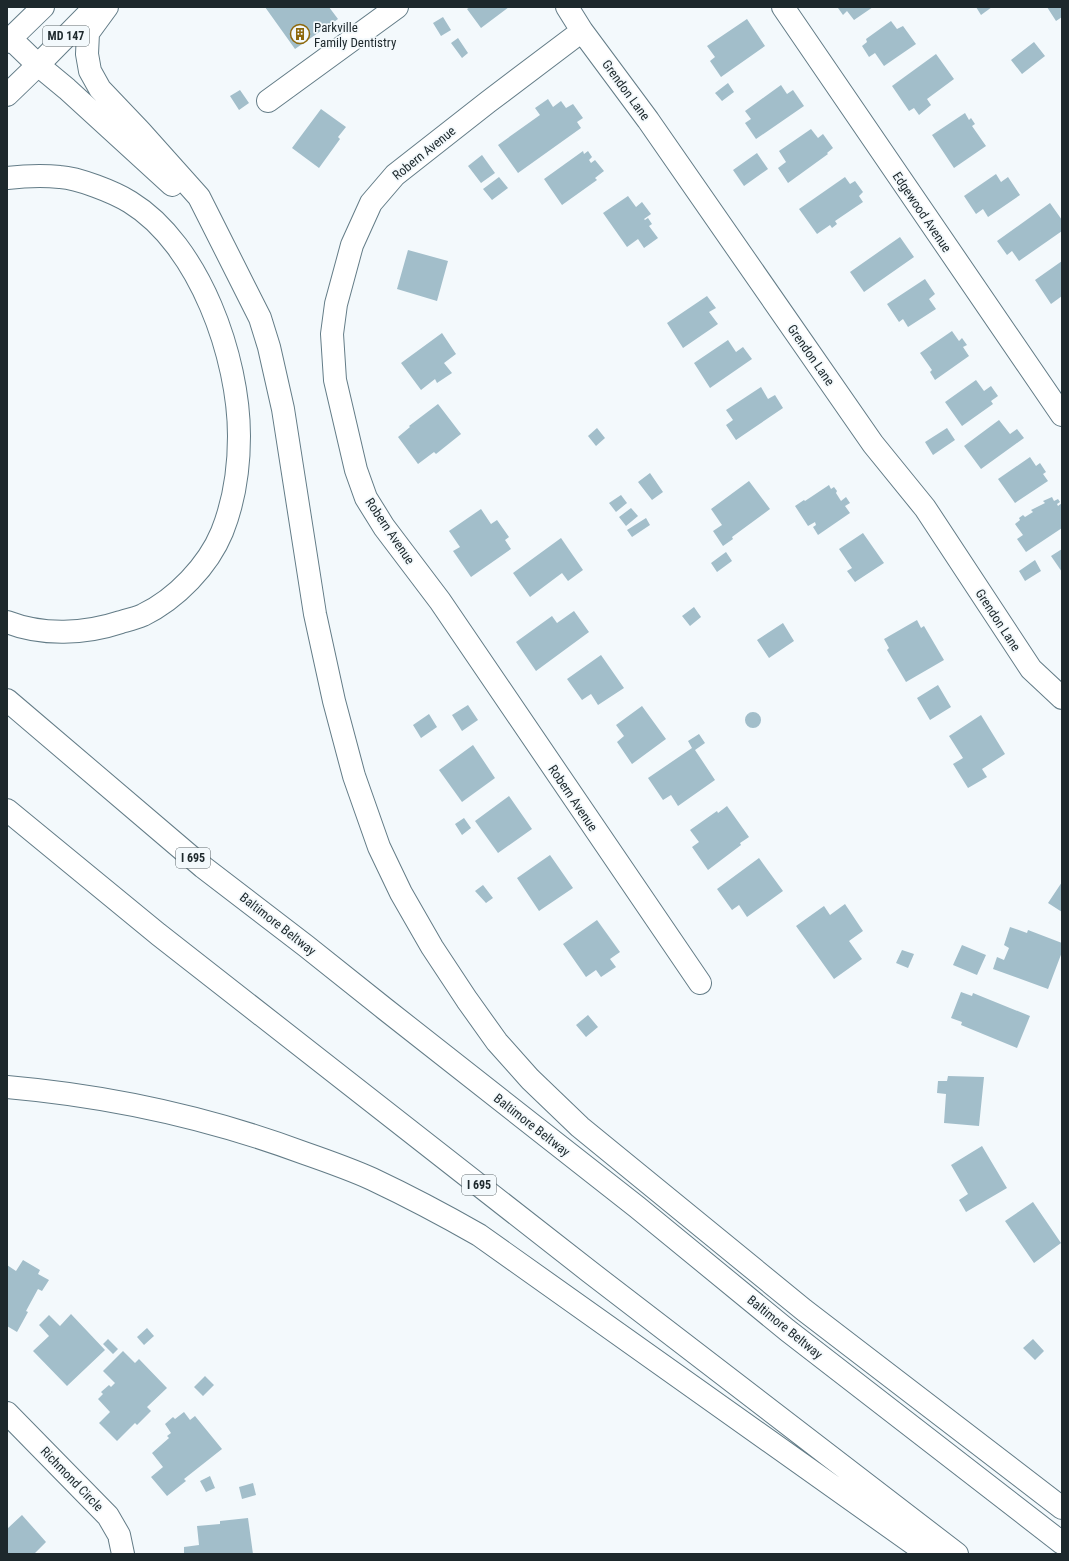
<svg xmlns="http://www.w3.org/2000/svg" width="1069" height="1561" viewBox="0 0 1069 1561" font-family="'Roboto Condensed',sans-serif">
  <rect width="100%" height="100%" fill="#f3f9fc"/>
  <path fill="#a2beca" d="M265 7H329L338 19 295 49Z
    M470 7H509L481 28 467 9Z
    M840 7H873L854 20 847 11 843 15 838 8Z
    M976 7H992L981 15Z
    M1047 7H1062V17L1056 21Z
    M443 17 451 30 441 36 433 23Z
    M747 19 765 46 721 77 710 61 715 57 707 46Z
    M891 21 897 29 903 26 916 44 884 66 875 53 869 57 862 46 867 42 866 39Z
    M458 38 468 53 462 58 451 43Z
    M1034 42 1045 56 1022 74 1011 60Z
    M936 54 954 79 927 99 931 105 919 115 914 108 909 111 892 86Z
    M728 83 734 92 722 101 715 93Z
    M781 85 787 94 793 90 804 106 756 139 745 123 751 119 745 111Z
    M240 90 249 103 239 110 230 96Z
    M548 99 553 107 561 101 566 108 573 104 583 118 577 122 581 128 518 173 498 145 540 115 535 108Z
    M321 109 346 127 338 137 340 139 319 168 292 148Z
    M965 113 969 120 971 118 975 124 972 126 986 146 954 168 932 135Z
    M811 129 818 138 823 134 833 148 827 153 828 154 788 183 778 168 786 162 779 151Z
    M583 151 584 154 588 151 592 157 589 160 591 163 595 160 604 171 595 178 597 180 562 205 544 179Z
    M757 153 768 169 744 186 733 170Z
    M482 155 495 173 481 183 468 166Z
    M996 174 1001 182 1008 177 1020 195 988 217 983 209 976 214 964 196Z
    M499 177 508 188 492 200 483 189Z
    M845 177 850 184 855 181 863 192 859 196 863 202 835 221 837 224 832 228 830 225 817 234 799 209Z
    M628 196 636 207 642 202 651 214 644 219 645 220 648 218 652 224 649 226 658 238 644 248 638 239 627 247 603 213Z
    M1050 203 1062 220V231L1019 261 1012 251 1007 255 997 241Z
    M900 237 914 257 864 292 850 272Z
    M408 250 448 261 437 301 397 289Z
    M1062 261V296L1051 304 1035 280Z
    M925 279 935 294 929 299 936 309 908 327 903 319 899 322 887 304Z
    M707 296 716 308 709 312 718 324 683 348 667 323Z
    M952 331 959 341 962 338 967 345 963 347 969 356 935 380 930 372 932 370 920 353Z
    M442 333 456 354 444 363 452 373 437 383 435 379 421 390 401 363Z
    M728 340 736 352 743 347 752 359 710 388 694 363Z
    M976 380 984 391 991 386 998 396 991 401 993 404 962 426 945 402Z
    M761 387 768 399 775 395 783 408 736 440 726 425 733 420 726 410Z
    M438 404 461 434 436 454 434 452 418 464 398 437 410 427 409 426Z
    M999 420 1010 434 1017 429 1024 438 981 469 964 446Z
    M597 428 605 438 596 446 588 436Z
    M947 428 955 440 933 455 925 442Z
    M1030 457 1036 466 1040 463 1046 472 1043 474 1048 481 1015 503 998 479Z
    M650 473 663 492 652 500 638 482Z
    M749 481 770 509 732 537 733 539 723 546 713 531 722 525 711 509Z
    M829 485 831 489 834 487 837 491 836 493 841 501 846 497 850 503 845 506 850 513 818 535 813 527 816 525 815 522 808 526 795 506 804 500 805 501Z
    M621 495 627 503 616 512 609 503Z
    M1052 497 1054 501 1058 499 1060 502 1057 504 1058 506 1062 503V528L1026 552 1017 539 1023 535 1015 524 1020 520 1019 518 1023 515 1025 517 1033 512 1031 510 1045 503 1043 501Z
    M631 508 638 516 626 526 619 517Z
    M481 509 491 524 497 520 509 537 505 540 511 549 471 577 453 551 460 547 449 531Z
    M646 518 650 525 632 537 627 530Z
    M863 533 884 563 855 582 847 571 852 568 839 549Z
    M561 538 583 570 568 581 562 573 530 597 513 573Z
    M1062 549V572L1051 556Z
    M726 552 732 561 717 572 711 563Z
    M1035 560 1041 571 1025 581 1019 571Z
    M694 607 701 617 690 626 682 616Z
    M574 611 589 632 536 671 516 642 552 616 557 623Z
    M917 620 921 628 924 626 944 660 906 682 887 650 889 648 884 639Z
    M783 623 794 641 769 658 757 640Z
    M601 655 624 688 598 705 591 694 582 700 567 679Z
    M938 685 951 707 930 720 917 698Z
    M468 705 478 720 462 731 452 715Z
    M642 706 666 739 632 764 617 742 624 736 616 725Z
    M745 720a8 8 0 1 1 16 0a8 8 0 1 1-16 0Z
    M429 714 437 727 421 738 413 725Z
    M981 715 1005 754 982 769 987 777 968 788 953 764 963 758 949 736Z
    M699 734 705 743 695 750 715 780 678 806 671 795 663 800 648 778 692 748 688 741Z
    M473 745 495 778 462 802 439 770Z
    M509 796 532 829 498 853 475 821Z
    M727 806 749 837 740 843 741 845 708 870 692 847 699 842 690 830 717 811 718 813Z
    M464 818 471 828 462 835 455 824Z
    M550 855 573 888 539 911 517 878Z
    M759 858 783 891 747 917 739 905 732 910 717 889Z
    M1062 882V912L1048 903Z
    M483 885 493 898 486 903 475 891Z
    M845 904 863 931 849 941 862 959 834 979 796 926 824 906 830 915Z
    M597 920 620 952 610 959 616 967 601 977 596 970 586 977 563 944Z
    M1010 927 1027 933 1028 930 1062 943V952L1048 989 993 969 997 957 1004 960 1009 948 1004 945Z
    M962 945 986 955 977 975 953 965Z
    M902 950 914 954 908 968 896 963Z
    M961 992 972 996 973 993 1030 1016 1017 1048 961 1025 962 1022 951 1018Z
    M588 1015 598 1027 586 1037 576 1025Z
    M948 1076 984 1077 979 1126 944 1123 946 1094 937 1093 938 1081H947Z
    M982 1146 1007 1188 966 1212 959 1200 968 1194 951 1165Z
    M1033 1202 1061 1243 1034 1263 1005 1221Z
    M23 1260 40 1270 38 1274 49 1280 42 1291 38 1289 26 1311 28 1312 17 1332 7 1326V1265L16 1271Z
    M71 1314 105 1350 67 1386 33 1351 49 1336 39 1325 49 1315 60 1326Z
    M147 1328 154 1336 144 1345 137 1337Z
    M108 1339 118 1349 113 1354 103 1344Z
    M1033 1339 1044 1351 1035 1360 1023 1348Z
    M123 1351 135 1363 139 1359 167 1388 147 1407 151 1411 137 1425 135 1423 117 1441 99 1423 110 1412 98 1399 103 1394 101 1392 109 1385 111 1387 115 1383 103 1371Z
    M205 1376 214 1385 203 1396 194 1387Z
    M184 1412 190 1420 195 1416 222 1449 184 1479 186 1481 167 1496 151 1477 163 1467 152 1453 169 1438 167 1436 171 1433 165 1424 173 1417 175 1419Z
    M210 1476 215 1488 206 1492 200 1481Z
    M253 1483 256 1495 242 1499 239 1487Z
    M22 1515 46 1542 34 1554H7V1529Z
    M248 1518 253 1554H184V1547L199 1545 197 1526 220 1524V1521Z"/>
  <g fill="none" stroke-linecap="round" stroke-linejoin="round">
    <defs>
      <path id="minor" d="M567 7 582 31 648 120 873 444 925 508 1031 669 1062 698
        M783 7 1062 415
        M582 31 488 102 395 175 371 203 352 245 336 304 332 334 335 380 356 470 366 498 384 527 440 601 700 983
        M268 101 397 7
        M7 1413 108 1516 119 1535 123 1554"/>
      <path id="major" d="M7 42 43 7
        M7 95 38 65 95 7"/>
      <path id="highway" d="M107 7 88 33 87 54 90 71 100 89 140 131 199 197 260 318 269 347 283 409 315 614 334 701 354 776 379 847 401 893 432 947 467 1000 497 1042 530 1079 580 1127 804 1310 1062 1508
        M11 39 38 65 67 89 172 185
        M7 178C24 176 42 175 60 177 78 178 114 192 130 202 200 245 239 358 239 436 239 468 234 502 222 532 208 566 176 599 143 615 136 618 128 620 121 622 85 634 43 636 7 622
        M7 700 203 867 306 946 385 1009 637 1207 787 1330 1062 1543
        M7 810 158 934 590 1272 957 1554
        M7 1087C110 1096 207 1117 304 1153 327 1161 350 1169 372 1179 408 1196 444 1215 479 1235L928 1554"/>
    </defs>
    <use href="#minor" stroke="#637c87" stroke-width="24"/>
    <use href="#major" stroke="#637c87" stroke-width="24"/>
    <use href="#highway" stroke="#637c87" stroke-width="24"/>
    <use href="#minor" stroke="#fff" stroke-width="22"/>
    <use href="#major" stroke="#fff" stroke-width="22"/>
    <use href="#highway" stroke="#fff" stroke-width="22"/>
  </g>
  <defs>
    <symbol id="building-ring" viewBox="-11 -11 22 22"><circle r="9.5" fill="#f3f9fc" stroke="#8e690c" stroke-width="1.5"/><path d="M-4-6H4V6H1V3H-1V6H-4ZM-2.5-4.3h1.7v1.8h-1.7ZM.8-4.3h1.7v1.8H.8ZM-2.5-1h1.7V.8h-1.7ZM.8-1h1.7V.8H.8Z" fill="#8e690c"/></symbol>
  </defs>
  <g fill-rule="evenodd">
    <use href="#building-ring" x="289" y="23" width="22" height="22"/>
  </g>
  <g text-anchor="middle" dominant-baseline="central" stroke-width="3.5" stroke-linejoin="round" paint-order="stroke">
    <g fill="#f3f9fc" stroke="#5d676a" stroke-width="1">
      <rect x="43" y="26" width="46" height="20" rx="3"/>
      <rect x="176" y="848" width="34" height="20" rx="3"/>
      <rect x="462" y="1175" width="34" height="20" rx="3"/>
    </g>
    <g font-size="12" font-weight="bold" fill="#1d282c">
      <text x="66" y="36">MD 147</text>
      <text x="193" y="858">I 695</text>
      <text x="479" y="1185">I 695</text>
    </g>
    <g font-size="13" fill="#1d282c" stroke="#f3f9fc" text-anchor="start">
      <text x="314" y="27">Parkville<tspan x="314" dy="15">Family Dentistry</tspan></text>
    </g>
    <g font-size="13" fill="#1d282c" stroke="#f3f9fc">
      <text transform="translate(626 90) rotate(54)">Grendon Lane</text>
      <text transform="translate(424 153) rotate(-39)">Robern Avenue</text>
      <text transform="translate(922 212) rotate(56)">Edgewood Avenue</text>
      <text transform="translate(811 355) rotate(55)">Grendon Lane</text>
      <text transform="translate(390 531) rotate(56)">Robern Avenue</text>
      <text transform="translate(998 620) rotate(57)">Grendon Lane</text>
      <text transform="translate(573 798) rotate(56)">Robern Avenue</text>
      <text transform="translate(278 924) rotate(38)">Baltimore Beltway</text>
      <text transform="translate(532 1125) rotate(38)">Baltimore Beltway</text>
      <text transform="translate(785 1327) rotate(39)">Baltimore Beltway</text>
      <text transform="translate(72 1479) rotate(46)">Richmond Circle</text>
    </g>
  </g>
  <rect width="1069" height="1561" fill="none" stroke="#1d282c" stroke-width="16"/>
</svg>
